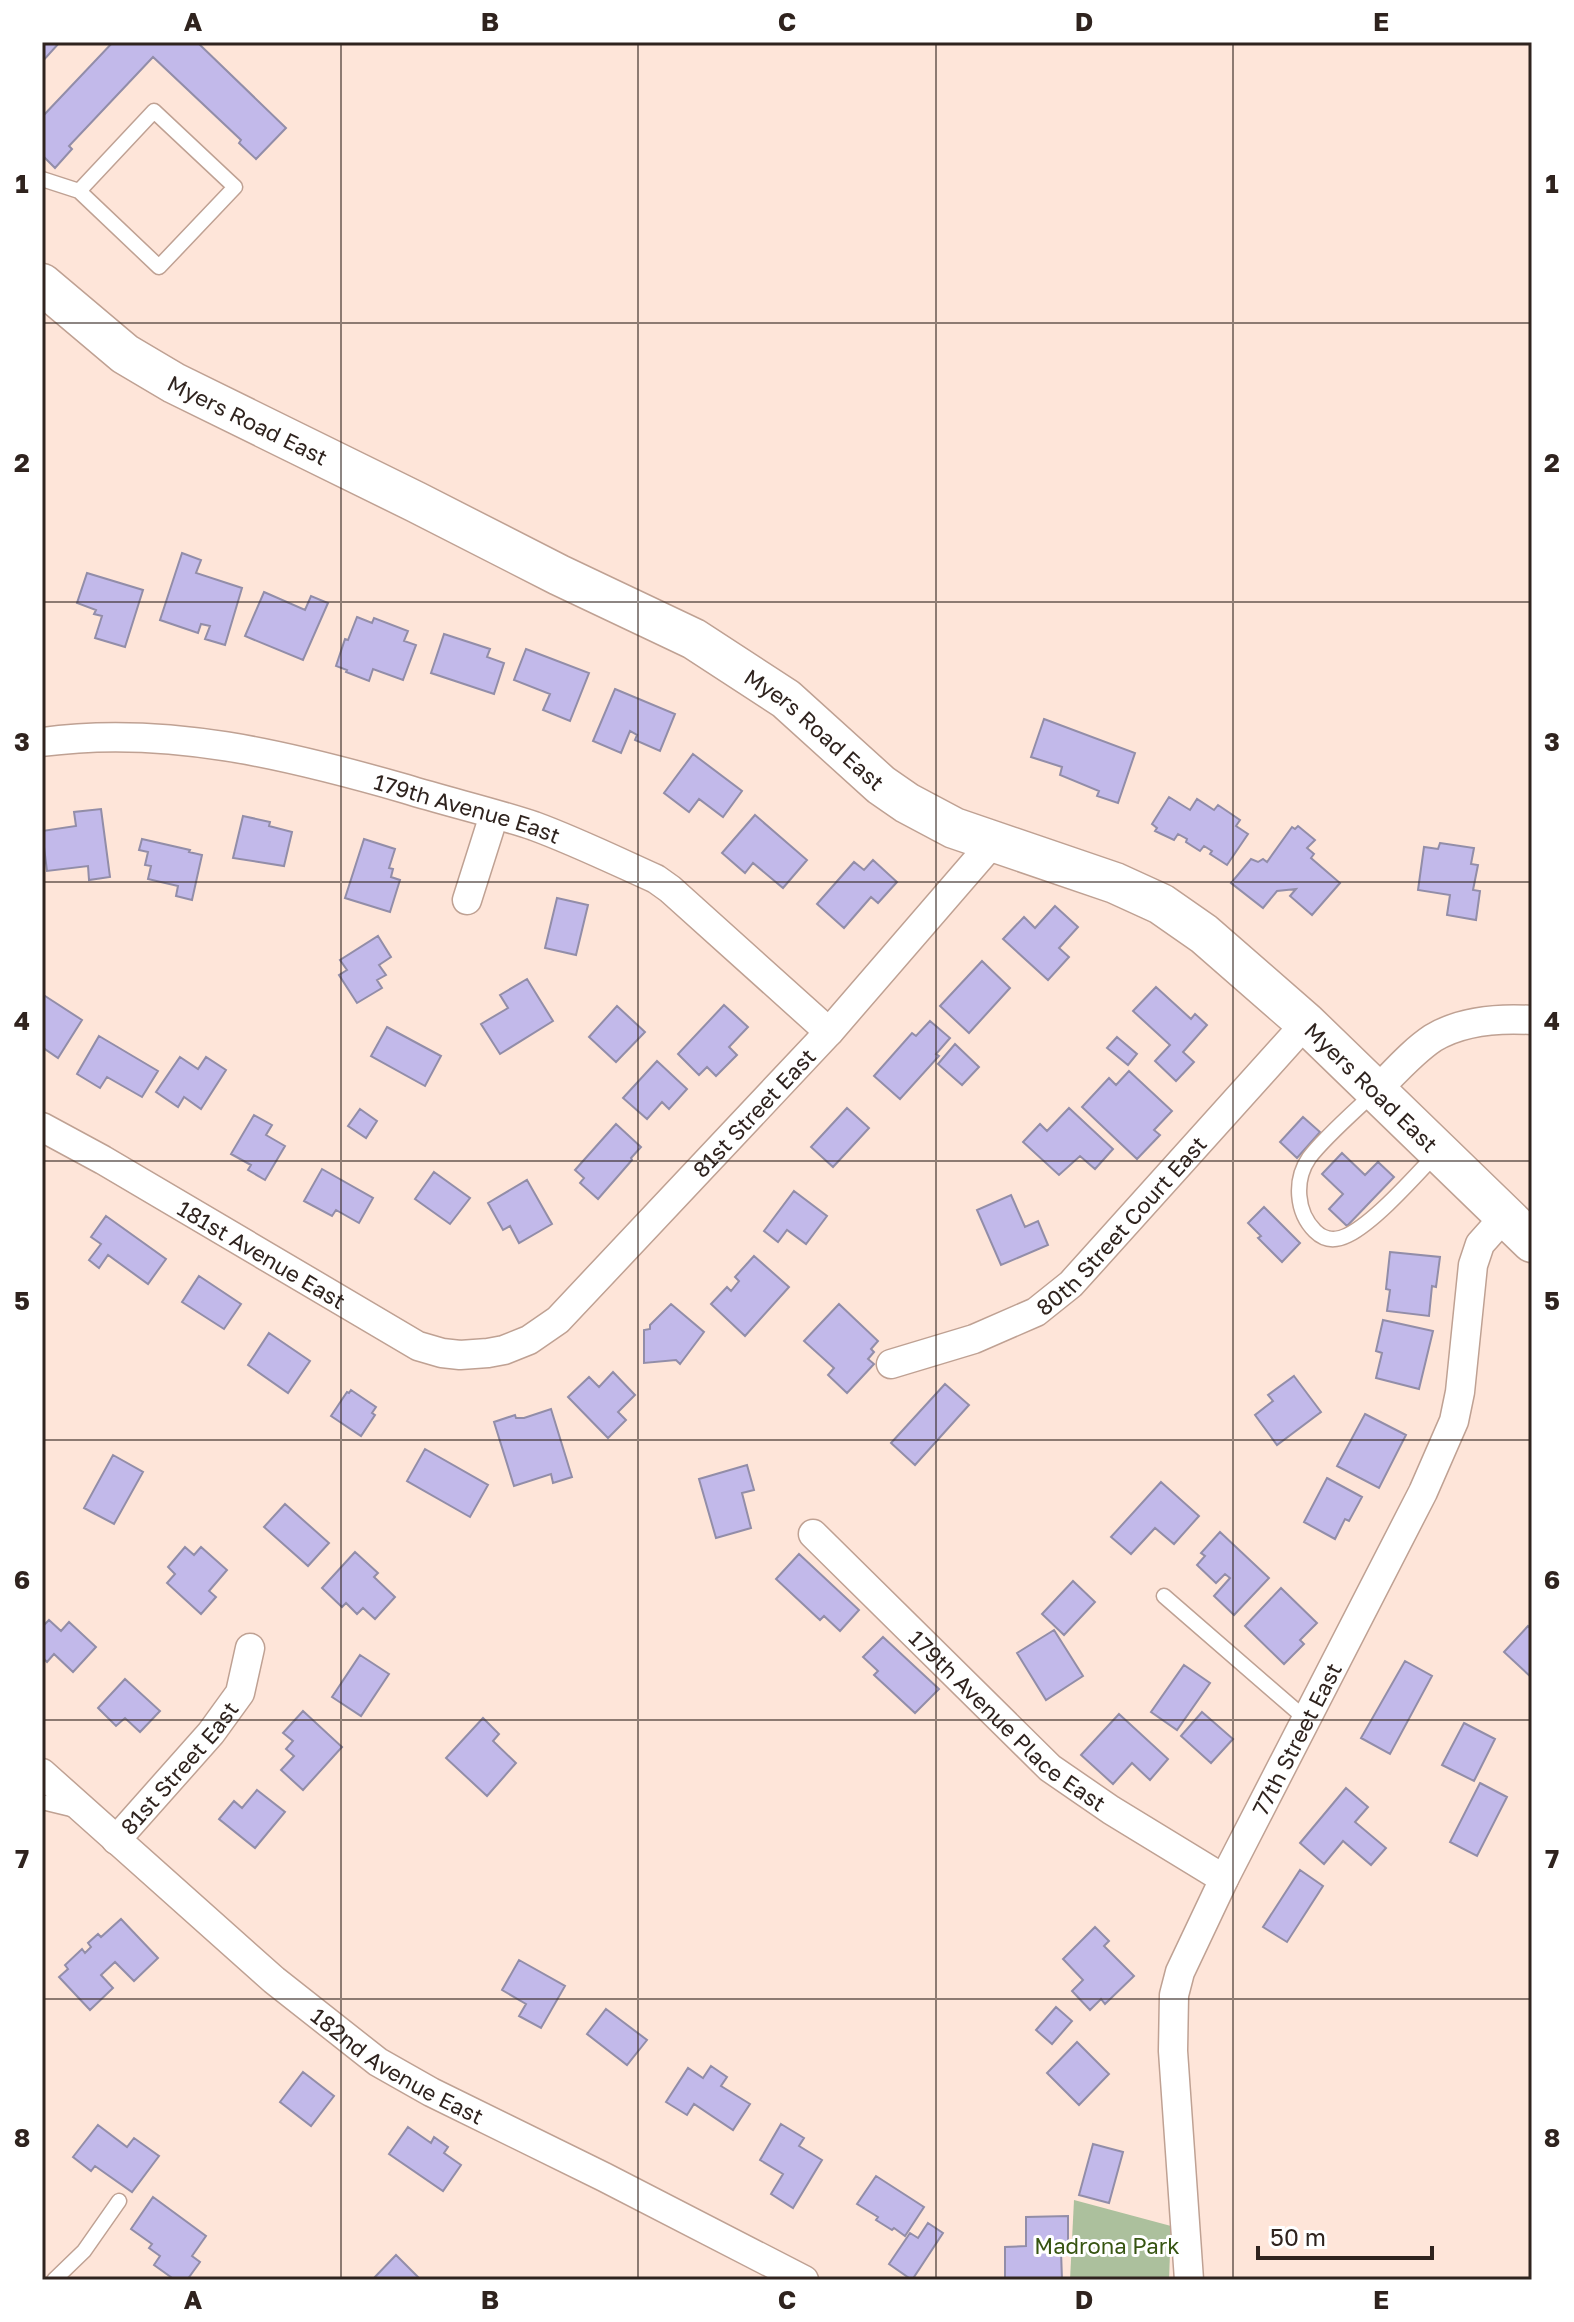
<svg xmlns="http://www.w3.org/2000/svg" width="1574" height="2322" viewBox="0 0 1574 2322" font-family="'Golos Text',sans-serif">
  <rect width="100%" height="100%" fill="#fee5d9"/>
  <path fill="#acc09d" d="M1074 2200 1171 2226 1169 2280H1070Z"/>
  <path fill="#c2b9ea" stroke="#928da8" stroke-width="2" d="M46 42H60L42 62V46Z
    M113 42H197L286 128 256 159 239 143 241 140 153 57 69 146 72 149 55 168 42 155V117Z
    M182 553 201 560 196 573 242 588 225 645 205 639 210 626 201 624 198 633 160 620Z
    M87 573 143 590 125 647 95 638 102 616 94 614 96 610 77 603Z
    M264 592 305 610 311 596 328 603 303 660 245 636Z
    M357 617 372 623 374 618 408 631 404 641 416 645 403 680 373 669 369 681 346 672 347 670 336 666 345 639 348 640Z
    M444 634 490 649 487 657 504 663 494 694 431 673Z
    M526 649 589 673 570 721 543 710 550 694 514 680Z
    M615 689 675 714 660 751 635 740 637 735 630 731 621 753 593 741Z
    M1044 719 1135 753 1118 803 1097 796 1099 791 1060 775 1062 767 1031 757Z
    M693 754 742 791 723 817 699 799 689 812 664 793Z
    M1169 797 1190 810 1197 799 1214 810 1218 805 1240 820 1236 826 1248 834 1227 865 1210 854 1212 851 1204 846 1200 851 1186 842 1187 839 1178 834 1174 840 1155 831 1157 828 1152 824Z
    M101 809 110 877 89 880 88 866 47 871 42 831 76 826 74 812Z
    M755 815 807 860 783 888 753 863 745 873 722 853Z
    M243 816 270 822 269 826 292 832 284 866 233 858Z
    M1298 826 1315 840 1307 848 1314 854 1311 858 1340 883 1312 915 1290 896 1296 889 1277 891 1263 908 1231 883 1251 859 1258 862 1263 859 1267 862 1292 827 1295 829Z
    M142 839 190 850 189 852 202 855 192 900 176 896 178 886 148 879 151 866 145 865 148 852 139 850Z
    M364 839 395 849 389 868 393 869 391 877 400 880 390 912 345 898Z
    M1440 843 1474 848 1471 864 1478 865 1473 890 1480 891 1476 920 1447 915 1450 895 1418 890 1424 847 1438 849Z
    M873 860 897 882 878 903 871 897 844 928 817 904 854 862 864 870Z
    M557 898 588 905 576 955 545 948Z
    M1055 906 1078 927 1059 948 1069 957 1048 980 1003 939 1024 917 1035 928Z
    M378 936 391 957 379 965 386 975 377 980 382 988 357 1003 339 975 347 970 340 960Z
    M982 961 1010 988 969 1033 940 1006Z
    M527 979 553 1021 500 1054 481 1024 508 1008 500 995Z
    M1156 987 1191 1019 1195 1014 1207 1025 1183 1052 1194 1062 1176 1081 1155 1061 1170 1045 1133 1011Z
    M42 994 82 1020 58 1058 42 1047 44 1041 42 1039Z
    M724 1005 748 1027 729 1047 737 1055 716 1076 707 1067 699 1075 678 1054Z
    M617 1006 645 1032 616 1062 589 1037Z
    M930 1021 950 1038 936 1054 939 1056 900 1099 874 1076 912 1033 916 1036Z
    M387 1027 441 1056 425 1086 371 1056Z
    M99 1036 158 1071 142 1097 107 1077 100 1088 77 1074Z
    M1117 1037 1137 1054 1128 1065 1107 1048Z
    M955 1044 979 1067 962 1085 938 1064Z
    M180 1057 198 1069 206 1057 226 1070 201 1109 184 1097 178 1107 156 1092Z
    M657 1061 687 1089 669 1109 662 1102 647 1119 623 1098Z
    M1129 1071 1172 1111 1154 1130 1160 1135 1137 1159 1082 1107 1109 1078 1116 1085Z
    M847 1108 869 1128 833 1167 811 1147Z
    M1069 1108 1113 1149 1095 1169 1080 1156 1059 1175 1023 1142 1040 1124 1047 1131Z
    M360 1109 377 1121 366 1138 348 1126Z
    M254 1115 272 1125 266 1135 285 1146 265 1180 248 1170 251 1165 231 1154Z
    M1303 1117 1320 1132 1297 1158 1280 1142Z
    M616 1124 641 1147 631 1158 632 1160 598 1199 580 1183 584 1178 575 1170Z
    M1342 1153 1365 1175 1378 1162 1394 1177 1347 1226 1329 1209 1343 1194 1322 1174Z
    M322 1169 373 1198 359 1223 336 1210 332 1216 304 1201Z
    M434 1172 470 1198 450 1224 415 1199Z
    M527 1180 552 1224 519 1243 510 1226 503 1230 488 1203Z
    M794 1191 827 1216 806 1244 787 1230 778 1242 764 1231Z
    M1011 1195 1025 1227 1038 1221 1048 1245 1001 1265 977 1210Z
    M1264 1207 1300 1243 1282 1262 1258 1238 1261 1236 1248 1223Z
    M106 1216 166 1259 148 1284 108 1255 99 1268 89 1260 101 1244 91 1237Z
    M1390 1252 1440 1257 1436 1287 1432 1286 1429 1316 1387 1311 1390 1290 1386 1289Z
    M754 1256 789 1287 745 1336 711 1304 727 1287 731 1291 739 1281 735 1277Z
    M199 1276 241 1304 224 1329 182 1302Z
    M671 1304 704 1332 680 1364 676 1360 644 1363V1330L650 1329V1325Z
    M839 1304 878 1341 871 1349 874 1352 868 1359 874 1364 847 1393 828 1375 834 1368 804 1341Z
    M1383 1320 1433 1331 1419 1389 1376 1378 1382 1353 1376 1351Z
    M269 1333 310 1361 288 1393 248 1365Z
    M613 1372 635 1395 618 1412 626 1420 608 1438 568 1397 589 1377 599 1387Z
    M1294 1376 1321 1412 1277 1445 1255 1415 1273 1401 1268 1395Z
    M945 1384 969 1405 915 1465 891 1443Z
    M351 1390 376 1407 372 1413 375 1415 361 1436 331 1416 347 1392 349 1393Z
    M551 1409 572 1477 553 1483 551 1474 514 1486 494 1422 515 1415 516 1418H524Z
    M1365 1414 1406 1435 1379 1488 1337 1466Z
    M425 1449 488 1485 470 1517 407 1481Z
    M113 1455 143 1472 114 1524 84 1508Z
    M747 1465 754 1490 742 1493 751 1528 716 1538 699 1479Z
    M1327 1478 1362 1497 1349 1521 1345 1519 1335 1539 1304 1522Z
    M1161 1482 1199 1516 1174 1544 1155 1528 1131 1554 1111 1537Z
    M285 1504 329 1543 308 1566 264 1527Z
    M1220 1532 1269 1578 1234 1615 1214 1596 1230 1578 1225 1574 1216 1583 1197 1565 1205 1556 1201 1553Z
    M185 1547 194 1555 201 1547 227 1570 209 1591 216 1597 201 1614 167 1583 175 1574 168 1567Z
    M355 1552 378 1573 374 1577 395 1597 375 1619 363 1608 357 1614 346 1603 342 1607 322 1588Z
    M799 1554 859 1610 840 1631 824 1616 820 1620 776 1579Z
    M1073 1581 1095 1602 1064 1635 1042 1614Z
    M1281 1588 1317 1623 1300 1640 1304 1644 1284 1664 1245 1626Z
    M49 1620 61 1631 69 1622 96 1647 73 1672 54 1654 47 1662 42 1657V1627Z
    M1528 1626 1532 1630V1678L1504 1652Z
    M1054 1630 1083 1676 1046 1700 1017 1653Z
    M883 1637 939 1689 915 1713 874 1675 878 1671 863 1657Z
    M360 1655 389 1674 361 1716 332 1697Z
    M1405 1661 1432 1676 1390 1754 1361 1738Z
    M1184 1665 1210 1683 1177 1730 1151 1712Z
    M125 1679 160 1711 140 1732 125 1718 116 1726 98 1708Z
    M303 1711 342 1747 303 1790 281 1770 294 1756 286 1749 293 1741 283 1733Z
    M1202 1712 1233 1739 1211 1763 1181 1736Z
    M1119 1714 1168 1759 1150 1780 1132 1763 1113 1784 1081 1755Z
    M483 1718 499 1734 493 1741 516 1763 487 1796 446 1758Z
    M1464 1723 1495 1739 1474 1781 1442 1765Z
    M1480 1783 1507 1797 1477 1856 1450 1842Z
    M1346 1788 1368 1807 1355 1822 1386 1848 1371 1865 1343 1841 1324 1864 1300 1843Z
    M257 1790 285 1812 255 1848 219 1819 234 1801 242 1808Z
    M1300 1870 1323 1886 1287 1942 1263 1927Z
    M121 1919 158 1958 134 1981 115 1962 101 1975 113 1988 90 2010 59 1977 68 1969 65 1965 82 1949 85 1953 91 1947 88 1943 98 1934 101 1937Z
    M1095 1927 1109 1941 1104 1946 1134 1976 1105 2004 1101 1999 1090 2010 1072 1991 1083 1980 1063 1959Z
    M519 1960 565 1986 541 2028 519 2016 526 2004 502 1990Z
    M1056 2007 1072 2021 1052 2044 1036 2030Z
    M606 2009 647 2040 627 2065 587 2034Z
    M1077 2042 1109 2074 1079 2105 1047 2073Z
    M711 2066 727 2077 721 2086 750 2104 733 2130 694 2104 687 2115 666 2102 688 2068 703 2078Z
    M303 2072 334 2096 311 2126 280 2102Z
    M781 2124 804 2138 799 2146 822 2160 793 2208 771 2194 783 2174 760 2160Z
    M98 2125 127 2147 134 2138 159 2156 132 2192 95 2166 91 2171 73 2157Z
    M408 2127 431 2143 434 2137 448 2147 444 2153 461 2165 443 2191 389 2154Z
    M1093 2144 1123 2152 1109 2203 1079 2195Z
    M876 2176 924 2207 905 2236 894 2228 892 2230 876 2220 878 2217 857 2204Z
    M153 2197 206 2236 192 2256 200 2262 187 2280H175L154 2265 160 2256 149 2248 152 2244 131 2229Z
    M1068 2216V2250H1061L1062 2280 1005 2278V2247L1026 2246V2217Z
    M928 2223 943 2233 912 2280 889 2264 910 2233 918 2238Z
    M396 2255 421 2280H372Z"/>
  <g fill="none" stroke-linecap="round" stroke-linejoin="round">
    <defs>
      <path id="lane" d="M42 179 79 191 159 267 235 187 154 111 79 191
        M1374 1093C1355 1111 1324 1138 1309 1158 1294 1180 1296 1212 1315 1231 1325 1241 1336 1241 1348 1235 1376 1221 1416 1175 1438 1152
        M1164 1596 1307 1720
        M42 1802 75 1810
        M54 2280 84 2251 119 2201"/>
      <g id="street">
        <path id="s1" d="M42 742C166 725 288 755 406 789 448 802 492 812 534 826 575 841 616 861 656 879L670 889 829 1032"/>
        <path d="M467 900 494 815"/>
        <path d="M1377 1090C1395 1072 1412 1052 1433 1038 1461 1021 1500 1018 1532 1020"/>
        <path id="s2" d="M42 1127 103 1160 418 1346 442 1353 460 1355 488 1353 504 1350 529 1340 558 1320 829 1032 994 841"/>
        <path id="s3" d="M891 1364 974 1339 1036 1312 1071 1284 1306 1023"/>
        <path id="s4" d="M813 1534 1050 1768 1111 1810 1224 1879"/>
        <path id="s5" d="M42 1773 274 1980 378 2062 431 2092 604 2177 804 2280"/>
        <path id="s6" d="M116 1840 211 1733 240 1693 250 1648"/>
        <path id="s7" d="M1189 2280 1173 2051 1174 1995 1180 1972 1224 1879 1423 1492 1454 1421 1460 1392 1473 1265 1480 1244 1505 1216"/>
      </g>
      <g id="secondary">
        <path id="s8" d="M42 284 125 354 174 383 416 502 559 575 694 639 786 699 881 785 907 803 954 828 1115 883 1161 904 1204 934 1306 1023 1532 1242"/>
      </g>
    </defs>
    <use href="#lane" stroke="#bfa193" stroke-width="17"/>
    <use href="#street" stroke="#bfa193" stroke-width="31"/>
    <use href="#secondary" stroke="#bfa193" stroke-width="43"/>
    <use href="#lane" stroke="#fff" stroke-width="14"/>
    <use href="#street" stroke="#fff" stroke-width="28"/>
    <use href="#secondary" stroke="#fff" stroke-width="40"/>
  </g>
  <path fill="none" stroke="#2f231e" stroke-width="2" stroke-opacity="0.55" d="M341 42V2280M638 42V2280M936 42V2280M1233 42V2280M42 323H1532M42 602H1532M42 882H1532M42 1161H1532M42 1440H1532M42 1720H1532M42 1999H1532"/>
  <g text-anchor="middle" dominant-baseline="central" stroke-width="6" stroke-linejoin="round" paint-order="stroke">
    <g font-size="22" fill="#2f231e" stroke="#fff">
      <text stroke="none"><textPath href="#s8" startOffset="248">Myers Road East</textPath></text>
      <text stroke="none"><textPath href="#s8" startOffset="896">Myers Road East</textPath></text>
      <text stroke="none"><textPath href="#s1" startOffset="434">179th Avenue East</textPath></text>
      <text stroke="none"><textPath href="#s8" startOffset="1568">Myers Road East</textPath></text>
      <text stroke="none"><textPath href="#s2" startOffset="870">81st Street East</textPath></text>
      <text stroke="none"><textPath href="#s3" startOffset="276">80th Street Court East</textPath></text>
      <text stroke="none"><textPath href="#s2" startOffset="254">181st Avenue East</textPath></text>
      <text stroke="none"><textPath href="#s4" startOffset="270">179th Avenue Place East</textPath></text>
      <text stroke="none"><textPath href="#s7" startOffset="570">77th Street East</textPath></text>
      <text stroke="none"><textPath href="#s6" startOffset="96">81st Street East</textPath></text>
      <text stroke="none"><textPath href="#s5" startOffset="462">182nd Avenue East</textPath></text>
    </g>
    <g font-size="22" fill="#365411" stroke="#fff">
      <text x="1107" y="2245">Madrona Park</text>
    </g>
  </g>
  <rect width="1574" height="2322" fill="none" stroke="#ffffff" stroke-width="88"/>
  <path d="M1258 2246v12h174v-12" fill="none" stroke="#2f231e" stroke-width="4"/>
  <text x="1270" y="2246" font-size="24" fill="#2f231e" stroke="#ffffff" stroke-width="6" paint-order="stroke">50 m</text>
  <rect x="44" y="44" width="1486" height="2234" fill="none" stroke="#2f231e" stroke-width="3"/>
  <g font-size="26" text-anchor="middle" font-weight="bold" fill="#2f231e">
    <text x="193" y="31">A</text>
    <text x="490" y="31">B</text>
    <text x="787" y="31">C</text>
    <text x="1084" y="31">D</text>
    <text x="1381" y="31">E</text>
    <text x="22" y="193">1</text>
    <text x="1552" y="193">1</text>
    <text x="22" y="472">2</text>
    <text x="1552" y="472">2</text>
    <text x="22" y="751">3</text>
    <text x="1552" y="751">3</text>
    <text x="22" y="1030">4</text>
    <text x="1552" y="1030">4</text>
    <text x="22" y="1310">5</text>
    <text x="1552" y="1310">5</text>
    <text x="22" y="1589">6</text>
    <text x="1552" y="1589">6</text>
    <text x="22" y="1868">7</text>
    <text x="1552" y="1868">7</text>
    <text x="22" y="2147">8</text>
    <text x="1552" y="2147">8</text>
    <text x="193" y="2309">A</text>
    <text x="490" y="2309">B</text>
    <text x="787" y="2309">C</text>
    <text x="1084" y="2309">D</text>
    <text x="1381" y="2309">E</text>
  </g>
</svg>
